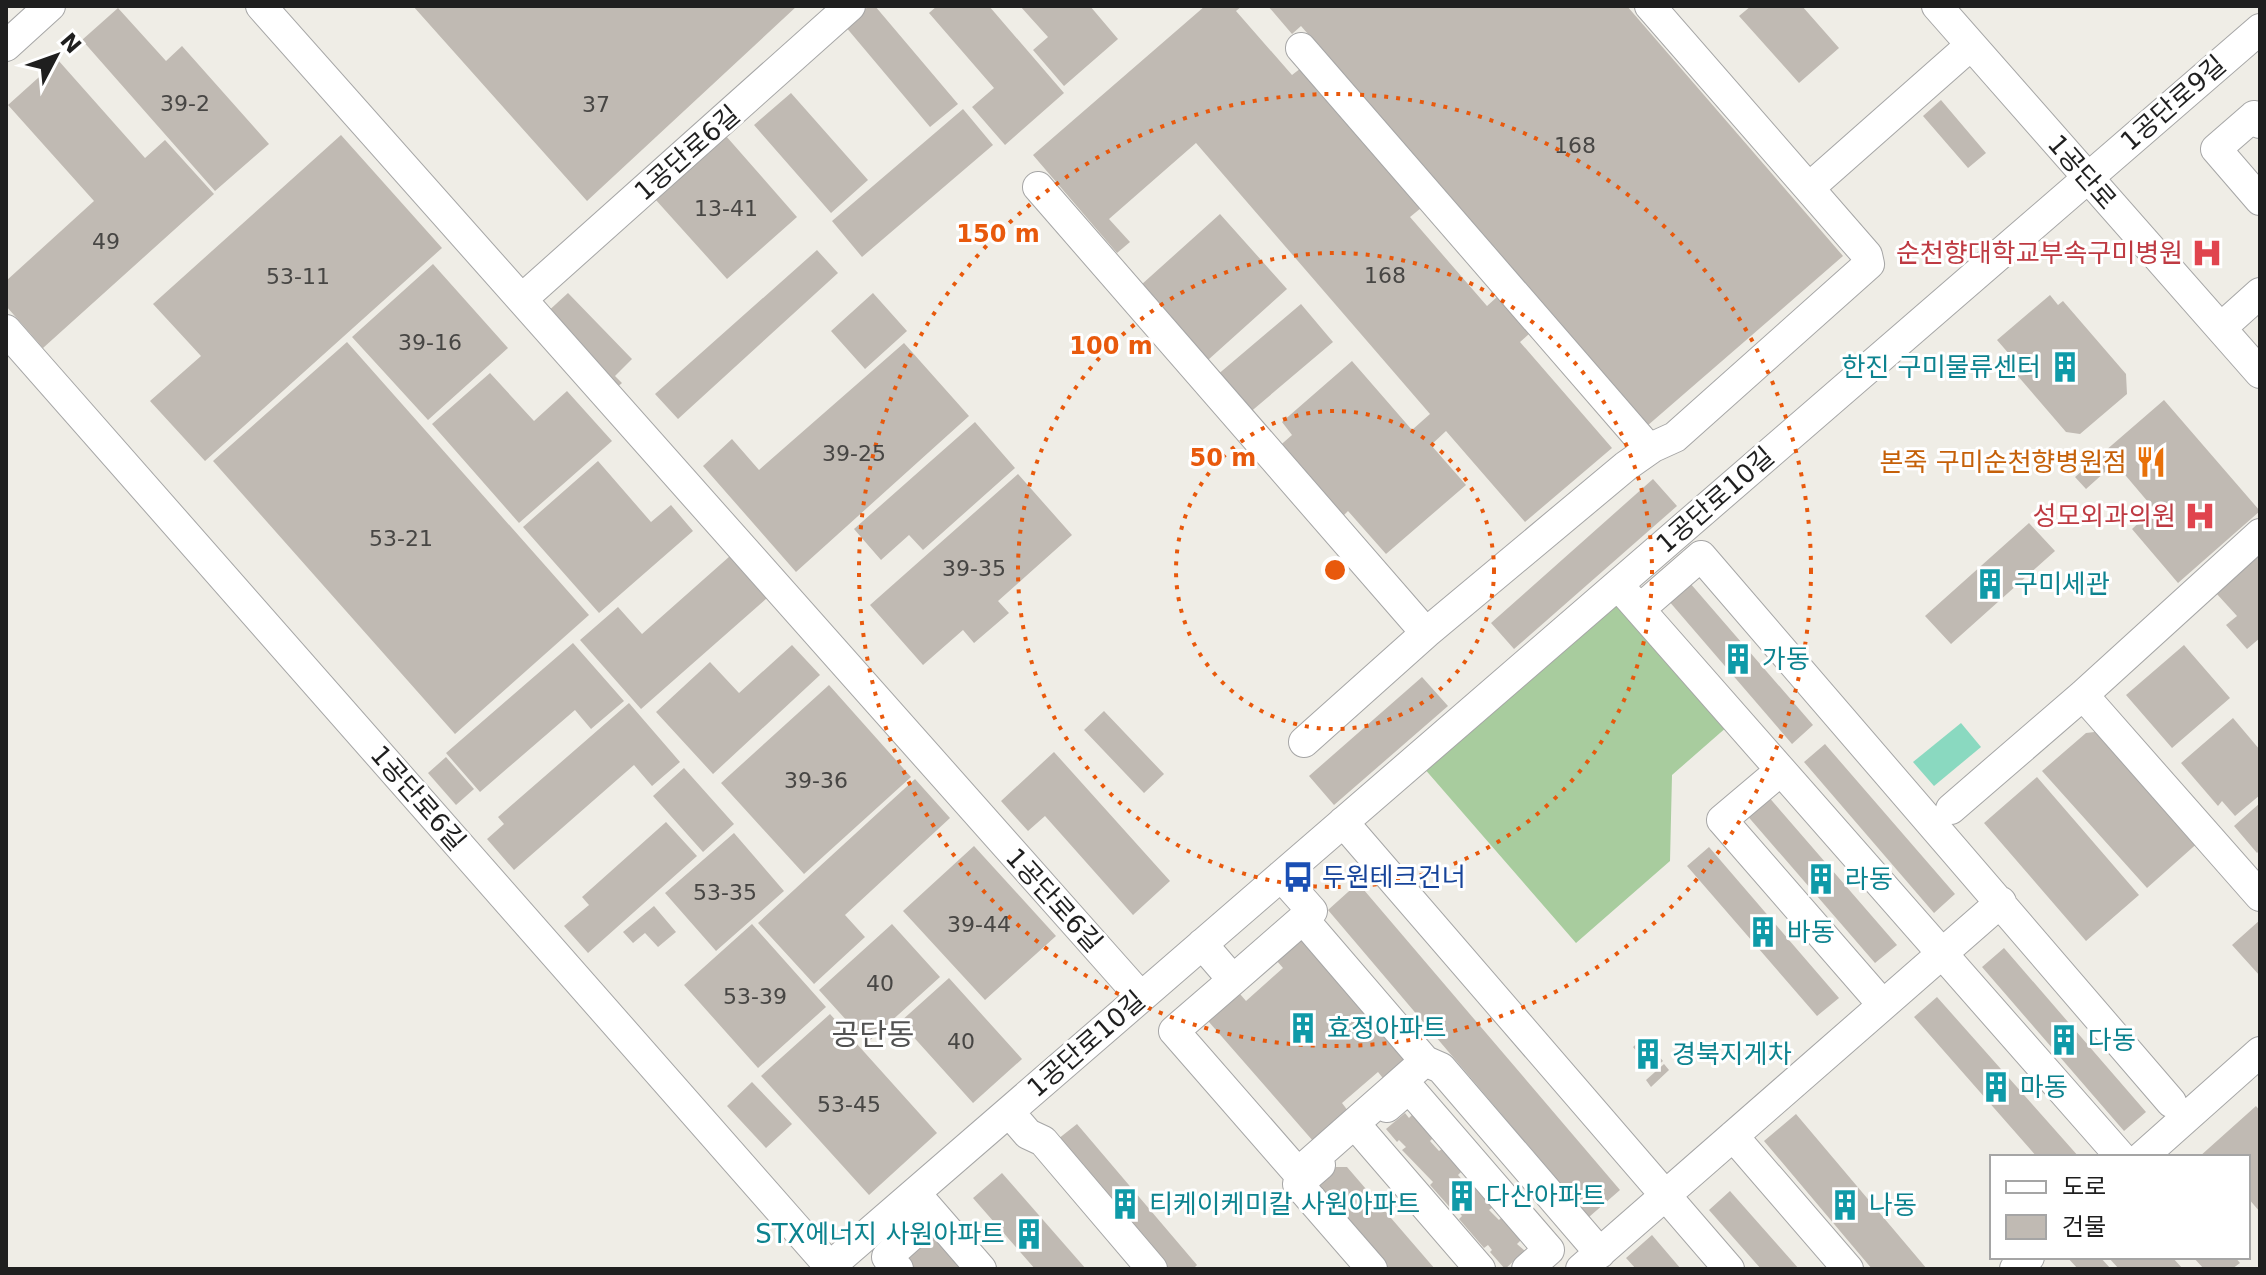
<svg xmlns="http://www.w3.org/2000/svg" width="2266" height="1275" viewBox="0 0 2266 1275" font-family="'DejaVu Sans','Noto Sans KR',sans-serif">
  <rect width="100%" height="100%" fill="#efede6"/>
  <path fill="#a8cc9e" d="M1617 599 1728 726 1672 775 1670 861 1576 943 1423 767Z"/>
  <path fill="#8ad9c0" d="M1961 723 1981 747 1934 786 1913 762Z"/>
  <path fill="#c0bab3" d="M413 6H797L587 201Z
    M869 6H875L958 104 930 127 845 26Z
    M937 6H989L1064 93 1005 145 972 107 994 88 929 13Z
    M1020 6H1090L1118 39 1064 86 1033 50 1048 37Z
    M1205 6H1242L1236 11 1292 75 1301 68 1421 208 1410 217 1487 306 1497 297 1529 334 1520 342 1612 448 1525 522 1446 431 1431 445 1466 485 1386 554 1348 511 1338 521 1276 449 1292 435 1282 422 1352 361 1412 430 1430 414 1196 143 1109 219 1130 242 1117 253 1033 155Z
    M1268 6H1627L1843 256 1647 426 1301 26 1292 34Z
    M1751 6H1802L1839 48 1799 83 1739 16Z
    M118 8 166 61 182 46 269 144 215 191 82 40Z
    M58 60 145 158 165 140 214 194 43 348 6 306V281L94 201 8 105Z
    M791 93 868 180 831 213 754 125Z
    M1941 100 1986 153 1968 168 1923 116Z
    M963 109 993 145 862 257 832 221Z
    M341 135 442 248 205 461 150 401 201 356 153 304Z
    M726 136 797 217 727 279 655 199Z
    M1220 214 1287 289 1208 360 1141 285Z
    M817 250 838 273 678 419 655 394Z
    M433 264 508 348 428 420 352 337Z
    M568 293 632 359 615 376 622 383 615 389 544 315Z
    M873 293 907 331 865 369 831 331Z
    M2050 295 2058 305 2063 301 2126 374 2127 394 2080 434 2066 432 2004 360 2010 355 1997 340Z
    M1301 304 1333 342 1248 414 1216 376Z
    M347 342 589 615 455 734 213 461Z
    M904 343 969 416 796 572 703 466 732 439 759 470Z
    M490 373 534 421 567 391 612 441 519 523 432 424Z
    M2164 400 2260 511 2178 583 2132 529 2154 509 2115 463 2086 489 2075 477Z
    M975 422 1015 468 923 550 909 535 881 560 854 529Z
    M598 461 651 522 671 505 693 531 599 613 523 527Z
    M1018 474 1072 535 998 601 1009 613 974 643 963 630 923 665 870 605Z
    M1653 479 1677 506 1514 649 1491 623Z
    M2029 523 2055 551 1951 644 1925 616Z
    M2260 553V638L2247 649 2226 625 2237 616 2216 593Z
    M730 556 767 598 641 709 580 640 618 607 642 634Z
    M1683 575 1813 725 1792 744 1662 593Z
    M573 643 624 701 591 729 575 710 480 792 446 753Z
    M792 645 820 675 713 774 656 712 710 662 739 693Z
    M2184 645 2230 698 2172 748 2126 695Z
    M1422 677 1448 706 1334 805 1309 776Z
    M829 685 911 777 804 874 721 783Z
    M629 703 680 762 652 786 634 765 514 870 487 839 504 824 498 817Z
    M1104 711 1164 774 1144 793 1084 730Z
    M2233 718 2260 750V795L2235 816 2222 801 2218 806 2181 763Z
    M2103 731 2201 840 2147 888 2042 771 2086 733Z
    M1825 744 1955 894 1934 913 1804 762Z
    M1054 752 1170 881 1133 915 1045 816 1028 831 1001 801Z
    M446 757 474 789 456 805 428 773Z
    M684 768 734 824 703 852 653 796Z
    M2037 777 2139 895 2086 941 1984 823Z
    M915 779 950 818 845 915 865 937 814 984 758 923Z
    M1767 795 1897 945 1875 963 1745 813Z
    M2260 803V850L2257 853 2234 826Z
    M666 822 697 856 588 953 564 926 589 905 582 897Z
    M734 833 784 891 716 951 665 893Z
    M974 846 1056 936 985 1000 903 911Z
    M1709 847 1839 998 1817 1016 1687 866Z
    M1358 883 1620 1190 1589 1217 1328 910Z
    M654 906 676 932 658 947 645 933 633 943 623 932Z
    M2260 920V976L2232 945Z
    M752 924 826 1007 758 1068 684 985Z
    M892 924 940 977 867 1043 819 990Z
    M1301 925 1404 1043 1405 1065 1386 1082 1378 1072 1342 1103 1348 1111 1313 1141 1202 1014 1234 987 1246 1001 1283 968 1270 953Z
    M2004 948 2146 1112 2124 1131 1982 967Z
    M949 978 1022 1059 973 1103 900 1022Z
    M1937 997 2079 1157H2037L1914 1017Z
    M830 1014 937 1133 869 1195 761 1076Z
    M1643 1038 1663 1061 1652 1070 1633 1047Z
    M1664 1064 1669 1070 1651 1087 1646 1080Z
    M752 1082 792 1124 766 1148 727 1106Z
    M2256 1106 2260 1111V1212L2248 1198V1157H2199Z
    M1405 1113 1409 1118 1413 1114 1434 1137 1430 1141 1439 1151 1442 1149 1462 1171 1458 1175 1468 1186 1472 1182 1493 1207 1489 1210 1499 1220 1501 1218 1521 1240 1517 1244 1525 1251 1505 1269 1490 1252 1492 1250 1488 1245 1484 1248 1459 1219 1462 1216 1457 1210 1454 1212 1430 1185 1433 1182 1402 1150 1406 1147 1399 1140 1397 1142 1386 1129Z
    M1796 1114 1927 1269H1872L1764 1141Z
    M1077 1124 1197 1265 1193 1269H1161L1053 1143Z
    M1336 1167H1347L1435 1269H1383L1313 1187Z
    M1002 1173 1086 1269H1035L973 1198Z
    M1730 1191 1799 1269H1761L1709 1210Z
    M931 1234 962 1269H910L901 1259Z
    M1652 1235 1681 1269H1636L1626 1258Z
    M2067 1257H2100L2111 1269H2078Z
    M2108 1257H2172L2183 1269H2119Z
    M2193 1257H2235L2240 1263 2232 1269H2204Z"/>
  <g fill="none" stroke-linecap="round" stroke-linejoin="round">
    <defs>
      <path id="minor" d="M261 6 1141 997
        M1937 6 2260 373
        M6 46 50 6
        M1301 48 1649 449
        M2260 123 2254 116 2216 149 2260 200
        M1038 187 1426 633
        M1809 188 1971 45
        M522 299 850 6
        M2221 328 2260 293
        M6 330 832 1269
        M1626 594 2121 1157
        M1640 609 1701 556 2171 1102
        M2083 695 2260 896
        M1304 742 1426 633 1626 466 1653 447 1675 437 1869 264 1867 255 1650 6
        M1780 771 1722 820 1883 1005
        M1951 809 2083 695 2260 534
        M1343 822 1729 1269
        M1303 919 1425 1061
        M1202 944 1233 980 1174 1031 1298 1173 1425 1061 1441 1068 1600 1253
        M1233 980 1312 911 1281 876
        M1387 1107 1409 1088 1549 1250 1527 1269
        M1009 1112 1028 1134 1043 1141 1152 1269
        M1360 1130 1480 1269
        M1733 1136 1848 1269
        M2142 1157 2260 1052
        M1320 1165 1298 1184 1372 1269
        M915 1193 981 1269
        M827 1269 2260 29
        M898 1269 887 1257 934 1215
        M1581 1269 2001 902
        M2015 1269 2029 1257"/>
    </defs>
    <use href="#minor" stroke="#a6a6a6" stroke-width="32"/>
    <use href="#minor" stroke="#fff" stroke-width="30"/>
  </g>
  <g fill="none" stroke="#e8590c" stroke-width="4" stroke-dasharray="4 8">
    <circle cx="1335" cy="570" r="159"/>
    <circle cx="1335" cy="570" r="317"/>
    <circle cx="1335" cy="570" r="476"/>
  </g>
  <defs>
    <symbol id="hospital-bare" viewBox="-9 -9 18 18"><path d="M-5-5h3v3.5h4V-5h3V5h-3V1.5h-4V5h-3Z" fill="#e0444e" stroke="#fff" stroke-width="2.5" paint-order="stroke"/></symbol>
    <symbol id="building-bare" viewBox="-9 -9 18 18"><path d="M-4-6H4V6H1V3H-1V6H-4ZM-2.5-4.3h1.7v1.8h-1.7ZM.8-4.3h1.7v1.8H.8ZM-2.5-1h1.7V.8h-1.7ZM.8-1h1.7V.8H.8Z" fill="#0f9aa8" stroke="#fff" stroke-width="2.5" paint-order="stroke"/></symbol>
    <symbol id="restaurant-bare" viewBox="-9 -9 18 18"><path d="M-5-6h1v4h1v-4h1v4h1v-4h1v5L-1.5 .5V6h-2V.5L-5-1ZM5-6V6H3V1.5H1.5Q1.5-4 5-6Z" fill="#e8710a" stroke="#fff" stroke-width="2.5" paint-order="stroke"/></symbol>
    <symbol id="bus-bare" viewBox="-9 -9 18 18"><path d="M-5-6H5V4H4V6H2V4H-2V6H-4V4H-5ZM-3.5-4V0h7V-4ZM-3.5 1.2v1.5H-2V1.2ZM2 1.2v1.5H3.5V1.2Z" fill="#1a4fb4" stroke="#fff" stroke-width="2.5" paint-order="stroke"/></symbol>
  </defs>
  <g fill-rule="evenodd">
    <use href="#hospital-bare" x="2185" y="231" width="44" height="44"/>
    <use href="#building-bare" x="2043" y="345" width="44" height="44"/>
    <use href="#restaurant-bare" x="2129" y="440" width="44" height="44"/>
    <use href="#hospital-bare" x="2178" y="494" width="44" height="44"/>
    <use href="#building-bare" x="1968" y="562" width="44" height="44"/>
    <use href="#building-bare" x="1716" y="637" width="44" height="44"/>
    <use href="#bus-bare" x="1276" y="855" width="44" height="44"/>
    <use href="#building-bare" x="1799" y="857" width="44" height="44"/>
    <use href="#building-bare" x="1741" y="910" width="44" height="44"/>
    <use href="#building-bare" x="1281" y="1006" width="44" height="44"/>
    <use href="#building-bare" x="2042" y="1018" width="44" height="44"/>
    <use href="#building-bare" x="1626" y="1032" width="44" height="44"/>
    <use href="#building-bare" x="1974" y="1065" width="44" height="44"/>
    <use href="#building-bare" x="1440" y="1174" width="44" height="44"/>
    <use href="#building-bare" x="1103" y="1182" width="44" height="44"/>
    <use href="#building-bare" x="1823" y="1183" width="44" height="44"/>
    <use href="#building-bare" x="1007" y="1212" width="44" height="44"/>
  </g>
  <g text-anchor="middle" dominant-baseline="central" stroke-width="6" stroke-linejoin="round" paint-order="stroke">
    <g font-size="22" fill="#474644">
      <text x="185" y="103">39-2</text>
      <text x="596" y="104">37</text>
      <text x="1575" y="145">168</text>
      <text x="726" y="208">13-41</text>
      <text x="106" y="241">49</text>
      <text x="1385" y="275">168</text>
      <text x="298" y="276">53-11</text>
      <text x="430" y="342">39-16</text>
      <text x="854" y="453">39-25</text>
      <text x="401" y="538">53-21</text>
      <text x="974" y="568">39-35</text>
      <text x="816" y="780">39-36</text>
      <text x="725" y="892">53-35</text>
      <text x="979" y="924">39-44</text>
      <text x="880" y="983">40</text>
      <text x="755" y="996">53-39</text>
      <text x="961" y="1041">40</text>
      <text x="849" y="1104">53-45</text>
    </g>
    <g font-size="26" fill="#1f1f1f" stroke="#fff">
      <text transform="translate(2173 103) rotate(-41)">1공단로9길</text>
      <text transform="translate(687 153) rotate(-41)">1공단로6길</text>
      <text transform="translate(2082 172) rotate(49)">1공단로</text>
      <text transform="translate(1715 500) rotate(-41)">1공단로10길</text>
      <text transform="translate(418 798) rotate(49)">1공단로6길</text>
      <text transform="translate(1054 900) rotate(48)">1공단로6길</text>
      <text transform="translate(1086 1044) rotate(-41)">1공단로10길</text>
    </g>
    <g font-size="26" fill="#be3a42" stroke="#fff" text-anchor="end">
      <text x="2183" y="253">순천향대학교부속구미병원</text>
      <text x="2176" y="516">성모외과의원</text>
    </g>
    <g font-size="26" fill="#0d838f" stroke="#fff" text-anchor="start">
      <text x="2041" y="367" text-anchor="end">한진 구미물류센터</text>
      <text x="2014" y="584">구미세관</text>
      <text x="1762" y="659">가동</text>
      <text x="1845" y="879">라동</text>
      <text x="1787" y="932">바동</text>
      <text x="1327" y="1028">효정아파트</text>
      <text x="2088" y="1040">다동</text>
      <text x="1672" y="1054">경북지게차</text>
      <text x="2020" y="1087">마동</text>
      <text x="1486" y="1196">다산아파트</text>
      <text x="1149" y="1204">티케이케미칼 사원아파트</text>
      <text x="1869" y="1205">나동</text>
      <text x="1005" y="1234" text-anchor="end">STX에너지 사원아파트</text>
    </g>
    <g font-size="26" fill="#c56008" stroke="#fff" text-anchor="end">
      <text x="2127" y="462">본죽 구미순천향병원점</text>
    </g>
    <g font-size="26" fill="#164399" stroke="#fff" text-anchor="start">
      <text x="1322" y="877">두원테크건너</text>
    </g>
    <g font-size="30" fill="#525252" stroke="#fff">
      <text x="873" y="1034">공단동</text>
    </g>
  </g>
  <circle cx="1335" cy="570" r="12" fill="#e8590c" stroke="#fff" stroke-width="4"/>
  <g font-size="24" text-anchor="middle" font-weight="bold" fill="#e8590c" stroke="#fff" stroke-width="6" stroke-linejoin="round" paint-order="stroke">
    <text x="998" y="242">150 m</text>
    <text x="1111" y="354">100 m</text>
    <text x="1223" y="466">50 m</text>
  </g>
  <rect width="2266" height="1275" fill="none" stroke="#1f1f1f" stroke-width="16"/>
  <rect x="1990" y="1155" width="260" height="104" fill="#ffffff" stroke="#a5a5a5" stroke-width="2"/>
  <rect x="2006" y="1181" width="40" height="12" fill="#ffffff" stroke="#a5a5a5" stroke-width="2"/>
  <text x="2062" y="1195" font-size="24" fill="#1f1f1f">도로</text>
  <rect x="2006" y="1215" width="40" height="24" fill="#c0bab3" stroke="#a5a5a5" stroke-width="2"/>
  <text x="2062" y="1235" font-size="24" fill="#1f1f1f">건물</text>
  <g transform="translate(56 56) rotate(49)" stroke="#ffffff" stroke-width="6" paint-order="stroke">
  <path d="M0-6L14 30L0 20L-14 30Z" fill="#1f1f1f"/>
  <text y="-12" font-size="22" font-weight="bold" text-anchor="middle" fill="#1f1f1f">N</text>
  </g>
</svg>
